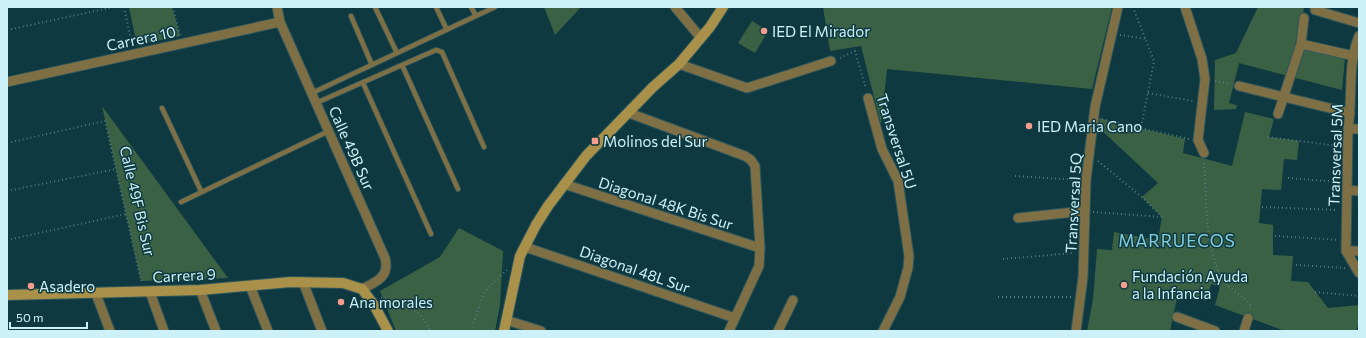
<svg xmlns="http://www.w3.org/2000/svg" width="1366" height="338" viewBox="0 0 1366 338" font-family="Commissioner,sans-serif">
  <rect width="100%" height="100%" fill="#0f3940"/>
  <path fill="#3b6145" d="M129 7H172L180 36 137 45Z
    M544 7H581L555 35Z
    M823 7H1112L1092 89 887 69 881 124 861 46 830 51Z
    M1258 7H1304L1299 46 1345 58 1342 90 1239 63 1229 103 1237 105 1236 109 1214 110 1215 60 1236 53Z
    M752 21 768 31 755 53 738 43Z
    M102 106 228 278 141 281Z
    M1245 112 1274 119 1269 137 1299 141 1297 160 1284 159 1281 190 1262 189 1259 223 1273 225V255L1293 256 1291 281 1308 282 1328 308 1359 305V323L1356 331H1285L1215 305 1220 287 1211 284 1206 301 1178 293 1170 331H1087L1093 299 1097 249 1112 250 1114 232 1158 240 1162 217 1142 197 1158 183 1098 127V118L1185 139 1183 153 1232 166Z
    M459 228 503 251 500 305 495 331H396L380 291 440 257Z"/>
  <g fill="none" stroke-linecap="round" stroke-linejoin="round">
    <defs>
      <path id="lane" d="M375 7 397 53
        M436 7 447 30
        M471 7 476 16
        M351 16 372 65
        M402 65 458 189
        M363 83 431 234
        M312 93 495 7
        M316 103 436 50 442 52 484 147
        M162 108 201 191
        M181 202 329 131"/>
      <path id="street" d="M277 7 280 22 385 258C390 277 376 282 362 289
        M675 7 701 38
        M1185 7 1202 59 1205 79 1198 140 1204 153
        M1315 10 1359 23
        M1359 36C1347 64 1353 99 1348 129L1346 251 1359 273
        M1301 44 1354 56
        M679 64 747 88 831 61
        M7 82 280 22
        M1239 86 1350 113
        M868 98 882 149 898 181 909 256 908 268 900 297 883 331
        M629 113 745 156 751 160 755 166 760 248 759 266 729 331
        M1278 114 1301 44 1304 18
        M1348 129H1359
        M564 184 760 248
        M1347 190 1359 191
        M1018 218 1084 211
        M525 247 735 318
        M1346 251H1359
        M303 282 322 331
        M250 286 268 331
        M200 290 216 331
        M150 292 164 331
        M96 294 110 331
        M1177 317 1215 331
        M506 320 541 331
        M778 331 793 300
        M1076 331 1083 277 1086 180 1095 107 1118 7
        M1244 331 1248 318"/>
      <path id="secondary" d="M7 295 200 290 291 282 343 283 362 289 374 305 388 331
        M504 331 520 256 536 225 548 206 586 156 653 87 679 64 710 27 723 7"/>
    </defs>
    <use href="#lane" stroke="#2d565d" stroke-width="6"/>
    <use href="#street" stroke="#2d565d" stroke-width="11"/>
    <use href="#secondary" stroke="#2d565d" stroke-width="12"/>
    <path stroke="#517a81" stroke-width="2" stroke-dasharray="1 3" stroke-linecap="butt" d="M124 7 132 45
      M173 7 180 35
      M1133 7 1154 61 1141 128
      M7 30 114 7
      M1120 35 1146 39
      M840 58 855 51 866 89
      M1215 81 1230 84
      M1148 93 1193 101
      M1102 119 1189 139
      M1268 137 1338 146
      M7 143 105 121 141 281
      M1098 161 1142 197 1162 217
      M1204 163C1207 197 1204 248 1222 278 1230 291 1242 294 1250 305V309
      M1015 176 1078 180
      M1288 178 1338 182
      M7 191 116 169
      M1262 207 1338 210
      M1093 212 1162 217
      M1275 236 1338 240
      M7 240 126 214
      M1003 259 1074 253
      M1296 265 1345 268
      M1315 292 1359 296
      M998 297H1071
      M381 298C401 299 423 312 430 331
      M471 331 484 292 507 270"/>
    <use href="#lane" stroke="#7e7044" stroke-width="4.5"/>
    <use href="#street" stroke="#7e7044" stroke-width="9"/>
    <use href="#secondary" stroke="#a99149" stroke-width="10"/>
  </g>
  <g fill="#f49d8d" stroke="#0f3940" stroke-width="1.5">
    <circle cx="764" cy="31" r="4"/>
    <circle cx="1029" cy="126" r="4"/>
    <rect x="591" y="137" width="8" height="8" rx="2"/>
    <circle cx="1124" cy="285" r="4"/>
    <circle cx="31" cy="286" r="4"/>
    <circle cx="341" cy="302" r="4"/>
  </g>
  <g text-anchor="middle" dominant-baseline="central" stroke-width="3" stroke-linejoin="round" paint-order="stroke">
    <g font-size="15" fill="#ccf1f8" stroke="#0f3940" text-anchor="start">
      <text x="772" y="31">IED El Mirador</text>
      <text x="1037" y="126">IED Maria Cano</text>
      <text x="603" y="141">Molinos del Sur</text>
      <text x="1132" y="276">Fundación Ayuda<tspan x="1132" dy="17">a la Infancia</tspan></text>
      <text x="39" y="286">Asadero</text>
      <text x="349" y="302">Ana morales</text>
    </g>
    <g font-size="15" fill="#ccf1f8" stroke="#0f3940">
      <text transform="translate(141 38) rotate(-12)">Carrera 10</text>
      <text transform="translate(897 141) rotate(72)">Transversal 5U</text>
      <text transform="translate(352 148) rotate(66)">Calle 49B Sur</text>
      <text transform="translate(1335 155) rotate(-88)">Transversal 5M</text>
      <text transform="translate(138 201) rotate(77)">Calle 49F Bis Sur</text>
      <text transform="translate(666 203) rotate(18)">Diagonal 48K Bis Sur</text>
      <text transform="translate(1073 203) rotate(-87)">Transversal 5Q</text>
      <text transform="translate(635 269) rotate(19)">Diagonal 48L Sur</text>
      <text transform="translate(184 275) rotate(-3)">Carrera 9</text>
    </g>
    <g font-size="17" letter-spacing="1" fill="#83cfde" stroke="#0f3940">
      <text x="1177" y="240">MARRUECOS</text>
    </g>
  </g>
  <rect width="1366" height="338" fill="none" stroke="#ccf1f8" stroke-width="16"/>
  <path d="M10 322v6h77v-6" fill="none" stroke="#ccf1f8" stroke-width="2"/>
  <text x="16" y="322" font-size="12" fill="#ccf1f8" stroke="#0f3940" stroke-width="3" paint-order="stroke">50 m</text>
</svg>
